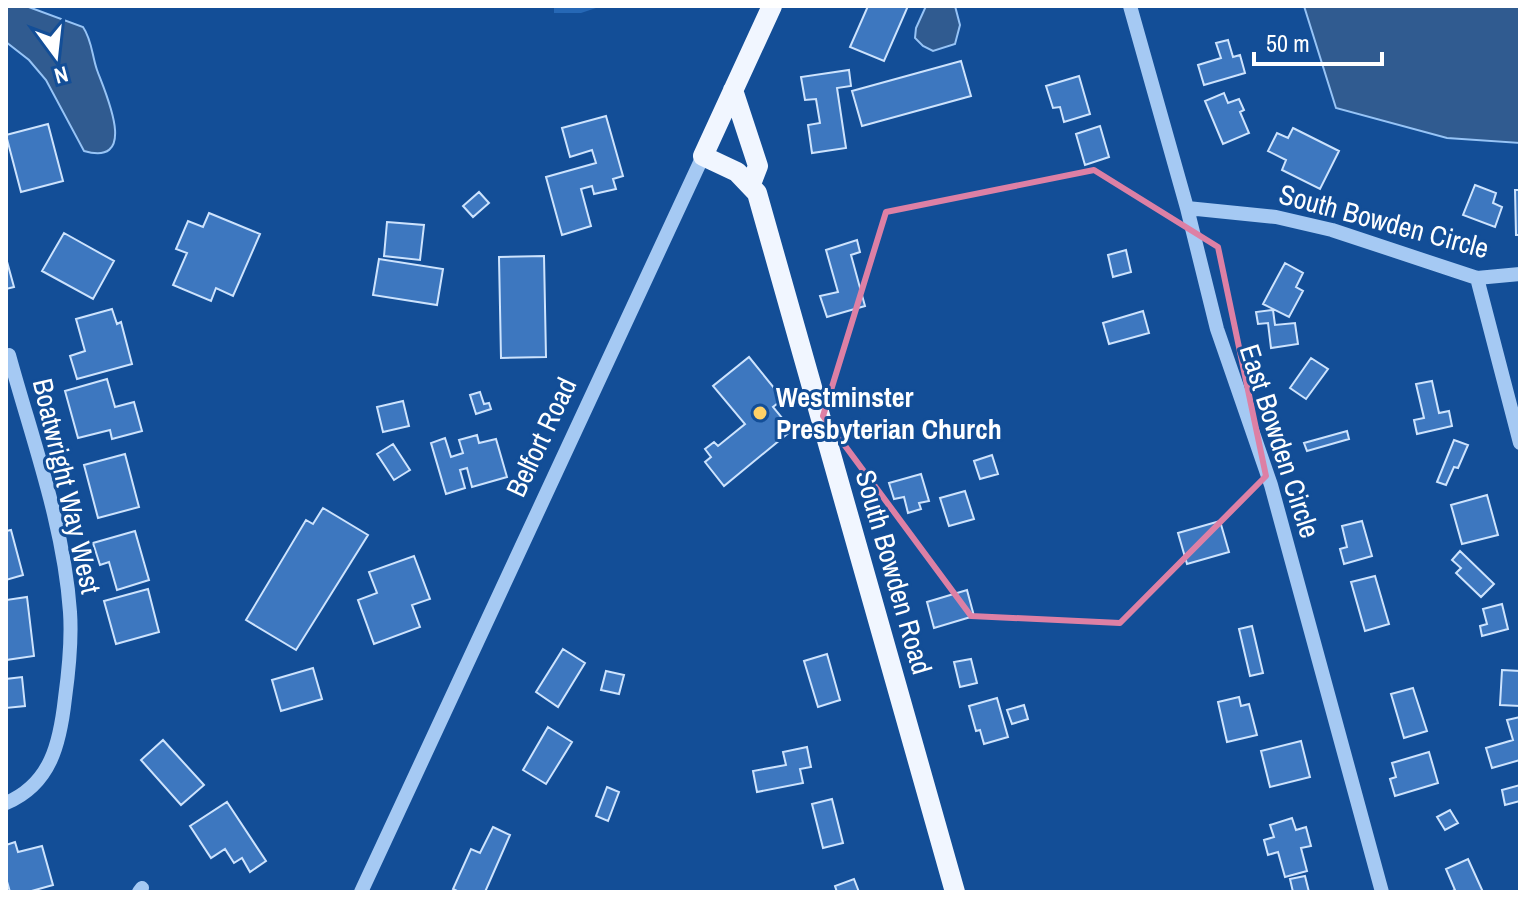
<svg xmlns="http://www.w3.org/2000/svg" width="1526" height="898" viewBox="0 0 1526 898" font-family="'Archivo Narrow',sans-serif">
  <rect width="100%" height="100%" fill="#134e97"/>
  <path fill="#2668b6" d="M554 6H602L581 13H554Z"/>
  <path fill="#305b90" stroke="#97c4f6" stroke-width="2" d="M6 6H26L83 27C92 40 92 56 97 70 105 92 140 167 84 151L46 80 29 60 6 42Z
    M926 6H955L960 25 955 44 933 51 923 46 915 38 916 28Z
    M1304 6H1520V143L1447 138 1336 108Z"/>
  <path fill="#3d77bf" stroke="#cde3fd" stroke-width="2" d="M868 6H908L884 61 850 47Z
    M1228 40 1233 57 1240 55 1245 73 1204 85 1198 65 1221 58 1216 43Z
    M961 61 971 96 862 126 852 91Z
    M849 70 851 86 837 88 846 148 812 153 808 125 820 123 816 99 805 100 801 77Z
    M1079 76 1090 114 1064 122 1060 107 1053 108 1046 86Z
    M1224 93 1228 103 1239 99 1244 110 1240 112 1249 133 1223 144 1205 101Z
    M606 116 623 176 613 179 616 189 594 194 592 186 581 189 591 226 562 235 546 177 596 163 592 150 570 157 562 128Z
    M48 124 63 181 21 192 6 135Z
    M1100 126 1109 157 1085 165 1076 134Z
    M1293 128 1339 151 1320 189 1282 170 1286 160 1268 151 1277 133 1288 138Z
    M1475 185 1496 193 1493 203 1502 207 1495 227 1463 215Z
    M1515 190H1520V235H1516Z
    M479 192 489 203 473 217 463 206Z
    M209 213 260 234 233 296 216 288 211 301 173 285 187 253 176 249 188 221 203 227Z
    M387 222 424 225 420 260 384 256Z
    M64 233 114 261 93 299 42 271Z
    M857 240 860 252 851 255 865 306 827 317 820 296 838 292 826 250Z
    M1126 250 1131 272 1113 277 1108 255Z
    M544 256 546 357 501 358 499 257Z
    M6 258 14 287 6 289Z
    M379 259 443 269 437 305 373 295Z
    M1285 263 1303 273 1296 287 1303 291 1289 317 1263 304Z
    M112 309 117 324 121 322 132 364 77 379 70 356 85 351 76 319Z
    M1273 310 1275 325 1295 323 1298 344 1271 348 1268 323 1258 324 1256 312Z
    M1143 311 1149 333 1109 344 1103 323Z
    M749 357 783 399 773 407 792 430 724 486 705 462 711 457 705 449 714 442 718 446 745 424 713 386Z
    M1311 358 1328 369 1306 399 1290 388Z
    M107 379 115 407 134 402 142 431 112 439 110 430 78 438 65 391Z
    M1432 381 1439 413 1449 411 1452 426 1417 434 1414 420 1424 418 1416 384Z
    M480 392 484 404 489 403 491 409 476 414 470 395Z
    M403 401 409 426 383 432 377 407Z
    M1347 431 1349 439 1307 451 1304 443Z
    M477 435 479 443 496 439 507 477 472 487 467 468 460 470 465 488 446 494 431 443 445 438 451 457 463 453 459 440Z
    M1454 440 1468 445 1458 468 1454 467 1446 485 1437 482Z
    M393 444 410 470 394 480 377 454Z
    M125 454 139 507 98 518 84 465Z
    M992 455 998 474 980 479 974 461Z
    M921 474 929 501 919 503 921 509 908 513 904 497 894 499 889 483Z
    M965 491 974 519 949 526 940 498Z
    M1487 495 1498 535 1462 544 1451 505Z
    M323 508 368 535 296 650 246 620 306 520 313 524Z
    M1220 521 1229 552 1187 564 1178 533Z
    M1362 521 1372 556 1344 564 1340 549 1347 547 1342 526Z
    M11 530 23 575 6 580V531Z
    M135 531 149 580 117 590 109 562 100 565 93 543Z
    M1460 551 1494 584 1481 597 1456 573 1461 568 1452 560Z
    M414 556 430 599 412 605 420 627 374 644 358 600 377 593 369 572Z
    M1375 576 1389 624 1365 631 1351 582Z
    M148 589 159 632 116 644 104 601Z
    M967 590 974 616 934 628 927 602Z
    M27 597 34 656 6 660V600Z
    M1502 604 1508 629 1482 636 1480 626 1487 624 1483 609Z
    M1252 626 1263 673 1250 676 1239 629Z
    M563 649 585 663 558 707 536 692Z
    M827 654 840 700 818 707 804 661Z
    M971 659 977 683 960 687 954 662Z
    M313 668 322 699 281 711 272 680Z
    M1502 670 1520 671V706L1500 705Z
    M606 671 624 675 619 694 601 690Z
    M22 677 25 706 6 708V679Z
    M1413 688 1427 731 1404 738 1391 694Z
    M1239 697 1241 706 1249 704 1257 735 1227 742 1218 702Z
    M997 698 1008 737 984 744 980 730 976 731 969 706Z
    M1024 705 1028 719 1012 724 1007 710Z
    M1520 717V760L1492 768 1486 748 1513 740 1507 720Z
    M548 727 572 742 546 784 523 770Z
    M163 740 204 785 181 805 141 760Z
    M1301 741 1310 777 1270 787 1261 751Z
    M807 747 811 767 800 769 803 783 757 792 753 771 786 765 783 752Z
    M1429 752 1438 783 1395 796 1390 779 1396 777 1392 763Z
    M1520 785V801L1505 805 1502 790Z
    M607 787 619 792 608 821 596 816Z
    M832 799 843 843 823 848 812 804Z
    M227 802 266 861 250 872 242 858 234 863 225 849 211 858 190 826Z
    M1450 810 1458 823 1445 830 1437 817Z
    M1292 818 1296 830 1306 827 1311 846 1301 848 1307 871 1285 877 1278 852 1268 855 1264 840 1274 837 1270 825Z
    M493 827 510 835 485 892H459L453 889 471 849 480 853Z
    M15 842 18 852 42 846 53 885 28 892H10L6 878V845Z
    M1468 859 1483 892H1450L1455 890 1446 869Z
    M1305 876 1309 892H1293L1290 879Z
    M854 879 859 892H837L835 886Z"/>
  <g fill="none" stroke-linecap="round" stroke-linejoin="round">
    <path stroke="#a5c9f3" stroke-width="14" d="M1130 6 1187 208 1217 329 1271 485 1382 892
      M1187 208 1276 217 1332 230 1477 278 1520 274
      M1477 278 1520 443
      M6 803C51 784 60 743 65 698 69 669 72 641 70 612 64 525 32 439 9 355
      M139 892 142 888
      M361 892 703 156"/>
    <path stroke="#f1f6ff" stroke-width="20" d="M772 6 703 156 737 172 757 193 955 892
      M733 90 758 166 751 184"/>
  </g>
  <path fill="none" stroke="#dd80a5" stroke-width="6" stroke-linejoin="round" d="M1094 170 1218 247 1266 476 1120 623 971 616 823 416 886 212Z"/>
  <circle fill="#ffd167" stroke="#134e97" stroke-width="3" cx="760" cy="413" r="8"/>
  <g text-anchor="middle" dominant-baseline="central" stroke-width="6" stroke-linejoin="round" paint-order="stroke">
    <g font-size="28" fill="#fff" stroke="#134e97">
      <text transform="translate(1384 221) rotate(15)">South Bowden Circle</text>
      <text transform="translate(541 437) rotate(-65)">Belfort Road</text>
      <text transform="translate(1280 441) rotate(72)">East Bowden Circle</text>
      <text transform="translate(67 486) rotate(77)">Boatwright Way West</text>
      <text transform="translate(894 572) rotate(74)">South Bowden Road</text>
    </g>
    <g font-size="28" font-weight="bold" fill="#fff" stroke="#134e97" text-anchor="start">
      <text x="776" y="397">Westminster<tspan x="776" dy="32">Presbyterian Church</tspan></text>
    </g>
  </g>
  <rect width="1526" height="898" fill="none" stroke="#ffffff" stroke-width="16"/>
  <g transform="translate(56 56) rotate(165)" stroke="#134e97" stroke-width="6" paint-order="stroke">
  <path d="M0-6L14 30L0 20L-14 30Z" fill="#ffffff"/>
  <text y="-12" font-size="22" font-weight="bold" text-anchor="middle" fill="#ffffff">N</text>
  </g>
  <path d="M1254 52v12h128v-12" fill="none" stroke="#ffffff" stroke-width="4"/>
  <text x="1266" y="52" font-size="24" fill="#ffffff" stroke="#134e97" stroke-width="6" paint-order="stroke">50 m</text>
</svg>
